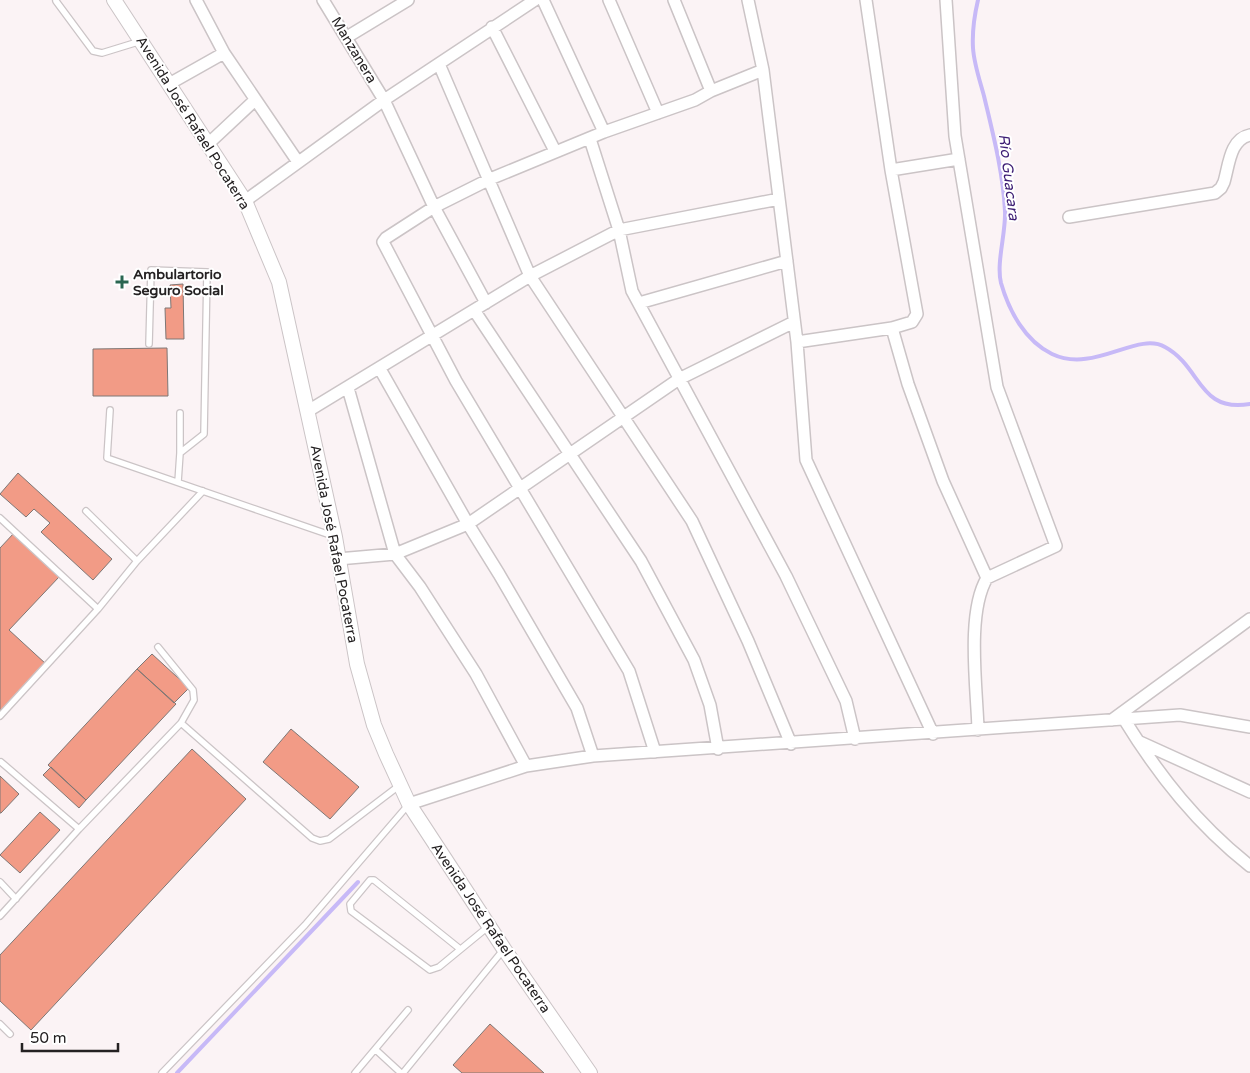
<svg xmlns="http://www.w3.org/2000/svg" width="1250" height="1073" viewBox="0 0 1250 1073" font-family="'Varela Round',sans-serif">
  <rect width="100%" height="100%" fill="#fbf3f5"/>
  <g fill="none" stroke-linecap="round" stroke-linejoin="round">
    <path stroke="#c7b9f7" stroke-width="4" d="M978 0C974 17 972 31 973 48 974 64 980 81 984 96 993 134 1003 172 1005 211 1006 233 996 263 1001 283 1009 311 1025 341 1052 354 1094 374 1137 331 1165 347 1202 367 1198 413 1250 404
      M177 1073 358 882"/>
  </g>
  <path fill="#f29b86" stroke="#7e7775" d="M183 284 184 339H166L165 308H171L170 285Z
    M167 348 168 396H93V349Z
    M18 473 112 559 93 580 41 532 50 523 34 509 26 517 0 494Z
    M14 533 59 577 9 630 46 664 0 712V548Z
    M152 654 189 688 174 703 137 669Z
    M137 669 176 704 86 800 48 765Z
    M291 729 359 787 330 819 263 762Z
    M192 749 246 799 31 1030 0 1001V955Z
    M51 767 86 800 79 808 43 775Z
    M0 776 19 794 1 813H0Z
    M40 812 60 830 20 873 0 855Z
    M490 1024 544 1073H462L453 1065Z"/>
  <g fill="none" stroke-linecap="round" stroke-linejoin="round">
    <defs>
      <path id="service" d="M56 1 93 51 102 53 141 41
        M149 344 151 270 207 272 204 434 180 453 178 482
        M110 410 107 458 333 536
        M180 453V413
        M86 511 137 561 203 491
        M0 518 98 609 137 561
        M158 647 193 690 194 700 181 723
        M0 716 98 609
        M1 762 79 829
        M0 882 16 899
        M0 916 79 829 181 723 312 838 320 841 329 839 400 785
        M460 949 374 880H370L350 904 351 911 430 970 439 967 489 926
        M0 1024 10 1034
        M376 1050 401 1073
        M162 1073 305 925 409 804
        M355 1073 408 1010
        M403 1073 504 949"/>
      <path id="minor" d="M196 0 224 53 298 162
        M323 0 384 100 434 207 486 303
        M543 0 604 132
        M609 0 658 113
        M674 0 711 91
        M748 0 763 70 797 342 806 460 933 734
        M946 0 955 136 997 387 1056 546 987 578C966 613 977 689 978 730
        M492 27 555 151
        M347 37 408 0
        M439 64 530 276 692 521 748 641 791 744
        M169 84 224 53
        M590 139 619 230 632 291 786 576 846 701 855 739
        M208 144 255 100
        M891 170 959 159
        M245 201 384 100 535 0
        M1069 217 1215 193 1221 188 1224 182C1229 165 1230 139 1250 135
        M639 303 787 261
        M474 310 641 561 694 660 710 705 718 749
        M892 328 908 384 943 481 987 578
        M797 342 892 328 912 322 917 314 891 170 866 0
        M380 369 468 524 499 574 577 708 593 756
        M348 388 395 554 420 587 476 674 526 766
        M308 411 530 276 619 230 779 199
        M338 559 395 554 468 524 679 379 794 322
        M1124 719C1159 776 1198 825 1250 866
        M1112 720 1250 619
        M1140 742 1250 792
        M655 752 629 671 456 381 383 242 386 238 434 207 490 179 604 132 695 100 711 91 763 70
        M409 804 526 766 593 756 1180 715 1250 727"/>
      <path id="tertiary" d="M114 0 245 201 279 282 335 537 357 664 374 725 386 754 409 804 504 949 590 1073"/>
    </defs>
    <use href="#service" stroke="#cbc4c6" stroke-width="8"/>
    <use href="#minor" stroke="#cbc4c6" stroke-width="14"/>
    <use href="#tertiary" stroke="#cbc4c6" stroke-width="16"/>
    <use href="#service" stroke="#fff" stroke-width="5.5"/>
    <use href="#minor" stroke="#fff" stroke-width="11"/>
    <use href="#tertiary" stroke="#fff" stroke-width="14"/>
  </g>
  <path fill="#2a6651" stroke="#fff" stroke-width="2" d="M119.5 274.5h5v5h5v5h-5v5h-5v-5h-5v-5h5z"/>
  <g text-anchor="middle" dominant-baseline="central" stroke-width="4" stroke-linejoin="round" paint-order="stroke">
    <g font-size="14" fill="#242122" stroke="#fff">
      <text transform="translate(354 50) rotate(59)">Manzanera</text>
      <text transform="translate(193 123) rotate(58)">Avenida José Rafael Pocaterra</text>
      <text transform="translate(334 544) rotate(79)">Avenida José Rafael Pocaterra</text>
      <text transform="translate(491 928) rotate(56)">Avenida José Rafael Pocaterra</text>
    </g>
    <g font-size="14" font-weight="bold" fill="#242122" stroke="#fff" text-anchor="start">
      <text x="133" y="274">Ambulartorio<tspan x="133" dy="16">Seguro Social</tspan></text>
    </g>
    <g font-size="15" font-style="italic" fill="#3c1c73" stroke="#fff">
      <text transform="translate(1009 177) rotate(83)">Río Guacara</text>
    </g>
  </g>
  <path d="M22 1043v8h96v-8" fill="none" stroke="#242122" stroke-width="2.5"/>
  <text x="30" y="1043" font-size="15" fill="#242122" stroke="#ffffff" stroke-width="4" paint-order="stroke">50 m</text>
</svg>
